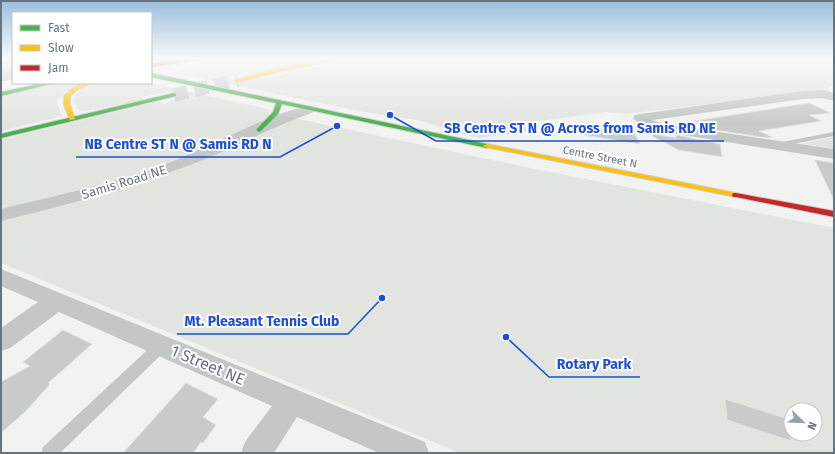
<svg xmlns="http://www.w3.org/2000/svg" width="835" height="454" viewBox="0 0 835 454" font-family="'Fira Sans',sans-serif">
  <rect width="100%" height="100%" fill="#f2f2f1"/>
  <path fill="#e1e4df" fill-rule="evenodd" d="M243 59H326L249 74 246 72 230 78C263 83 278 74 309 68 333 63 358 61 383 59H834V85L828 88 831 93 815 91 626 114 606 112 531 122 538 130 480 138 457 133 422 121 359 111 176 73 203 61Z
    M61 83H82L65 92 57 101 62 116 1 131V96Z
    M96 83H150L267 109 269 111 267 114 270 116C249 130 228 139 205 149 139 177 70 193 1 211V140L160 101 163 104 184 97 169 92 141 97 143 100 84 111 77 109 73 99C77 90 88 87 96 83Z
    M294 118 535 169 834 228V453H460L1 263V220L144 181 240 144 288 119ZM791 410H815V434H791Z
    M834 137V149L801 143Z"/>
  <path fill="#c4cecf" d="M1 59H13V79L1 82Z"/>
  <path fill="#c9caca" stroke="#e2e2e1" d="M809 103 831 113 809 115 821 121 759 131 772 137 768 138 709 129 694 121Z
    M626 126 634 132 640 144 584 135V132Z
    M653 134 676 138V135L720 144 722 157 679 150 652 136Z
    M815 160 834 163V200Z
    M63 330 92 344 48 383 50 384 27 410 1 433V382L30 366 23 362Z
    M186 383 218 399 203 417 216 425 203 443 201 442 193 453H123Z
    M725 399 791 420V441L727 420Z"/>
  <g fill="none" stroke-linecap="round" stroke-linejoin="round">
    <path stroke="#c8ccce" stroke-width="14" stroke-dasharray="14 7" stroke-linecap="butt" d="M174 95 238 80"/>
    <defs>
      <path id="fast" d="M151 73 487 144 491 146 487 148 282 104 278 114 261 131 259 132 256 130 273 112 276 103 151 77Z
        M44 83H55L1 96V92Z
        M174 93 176 94V96L1 138V134Z"/>
      <path id="slow" d="M334 59H345L283 71 238 82 235 80 283 67Z
        M84 83H92L77 90 70 96V105L75 119 70 120 64 105V96L73 88Z
        M487 144 736 193 740 195 736 197 485 147 483 146Z"/>
      <path id="jam" d="M191 59H206L151 67V63Z
        M733 193H736L834 211V217L736 197H733L732 195Z"/>
    </defs>
    <use href="#fast" stroke="#cecfcf" stroke-width="2"/>
    <use href="#slow" stroke="#cecfcf" stroke-width="2"/>
    <use href="#jam" stroke="#cecfcf" stroke-width="2"/>
    <path fill="#c5c6c6" fill-rule="evenodd" d="M834 132V136L777 147 773 145 777 143Z
      M162 340 167 341 169 345 167 349 60 453H41L43 447 157 341Z"/>
    <path fill="#c5c6c6" fill-rule="evenodd" d="M822 90 834 93V101L822 98 803 99 652 120 664 124 834 149V159L664 132 644 128 633 118 635 115 640 114 803 91Z
      M309 105 316 109 314 112C268 128 225 153 179 169 122 191 61 206 1 221V209C58 195 116 183 171 162 217 144 261 117 309 105Z
      M1 269 425 442 429 453H379L297 417 274 453H241L245 442 272 406 59 312 10 348 1 351V328L38 302 1 286Z"/>
    <use href="#fast" fill="#4caf50" fill-rule="evenodd"/>
    <use href="#slow" fill="#ffc107" fill-rule="evenodd"/>
    <use href="#jam" fill="#c62828" fill-rule="evenodd"/>
  </g>
  <linearGradient id="sky" x2="0" y2="1"><stop stop-color="#99bede"/><stop offset="0.48" stop-color="#f9f9f9"/><stop offset="1" stop-color="#f9f9f9" stop-opacity="0"/></linearGradient>
  <rect width="835" height="123" fill="url(#sky)"/>
  <g text-anchor="middle" dominant-baseline="central" stroke-width="4" stroke-linejoin="round" paint-order="stroke">
    <g font-size="11" fill="#66757d" stroke="#fff">
      <text transform="translate(600 157) rotate(11)">Centre Street N</text>
    </g>
    <g font-size="13" fill="#66757d" stroke="#fff">
      <text transform="translate(124 182) rotate(-17)">Samis Road NE</text>
    </g>
    <g font-size="16" fill="#66757d" stroke="#fff">
      <text transform="translate(208 365) rotate(23)">1 Street NE</text>
    </g>
  </g>
  <path fill="none" stroke="#1d4ed8" stroke-width="1.5" d="M390 115L436 141H724M337 126L280 157H76M382 298L348 334H177M506 337L549 377H640"/>
  <g fill="#1d4ed8" stroke="#fff" stroke-width="1.5">
    <circle cx="390" cy="115" r="4"/>
    <circle cx="337" cy="126" r="4"/>
    <circle cx="382" cy="298" r="4"/>
    <circle cx="506" cy="337" r="4"/>
  </g>
  <g font-size="14" text-anchor="middle" font-weight="bold" fill="#1d4ed8" stroke="#fff" stroke-width="4" stroke-linejoin="round" paint-order="stroke">
    <text x="580" y="133">SB Centre ST N @ Across from Samis RD NE</text>
    <text x="178" y="149">NB Centre ST N @ Samis RD N</text>
    <text x="262" y="326">Mt. Pleasant Tennis Club</text>
    <text x="594" y="369">Rotary Park</text>
  </g>
  <rect width="835" height="454" fill="none" stroke="#66757d" stroke-width="4"/>
  <rect x="12" y="12" width="140" height="72" fill="#ffffff" stroke="#c2c8cb"/>
  <rect x="20" y="25" width="20" height="6" fill="#4caf50" stroke="#c2c8cb"/>
  <text x="48" y="32" font-size="12" fill="#66757d">Fast</text>
  <rect x="20" y="45" width="20" height="6" fill="#ffc107" stroke="#c2c8cb"/>
  <text x="48" y="52" font-size="12" fill="#66757d">Slow</text>
  <rect x="20" y="65" width="20" height="6" fill="#c62828" stroke="#c2c8cb"/>
  <text x="48" y="72" font-size="12" fill="#66757d">Jam</text>
  <g transform="translate(803 422) rotate(113)"><circle r="19" fill="#ffffff" stroke="#c2c8cb"/>
  <path d="M0-3L7 15L0 10L-7 15Z" fill="#97a1a6"/>
  <text y="-6" font-size="11" font-weight="bold" text-anchor="middle" fill="#66757d">N</text>
  </g>
</svg>
